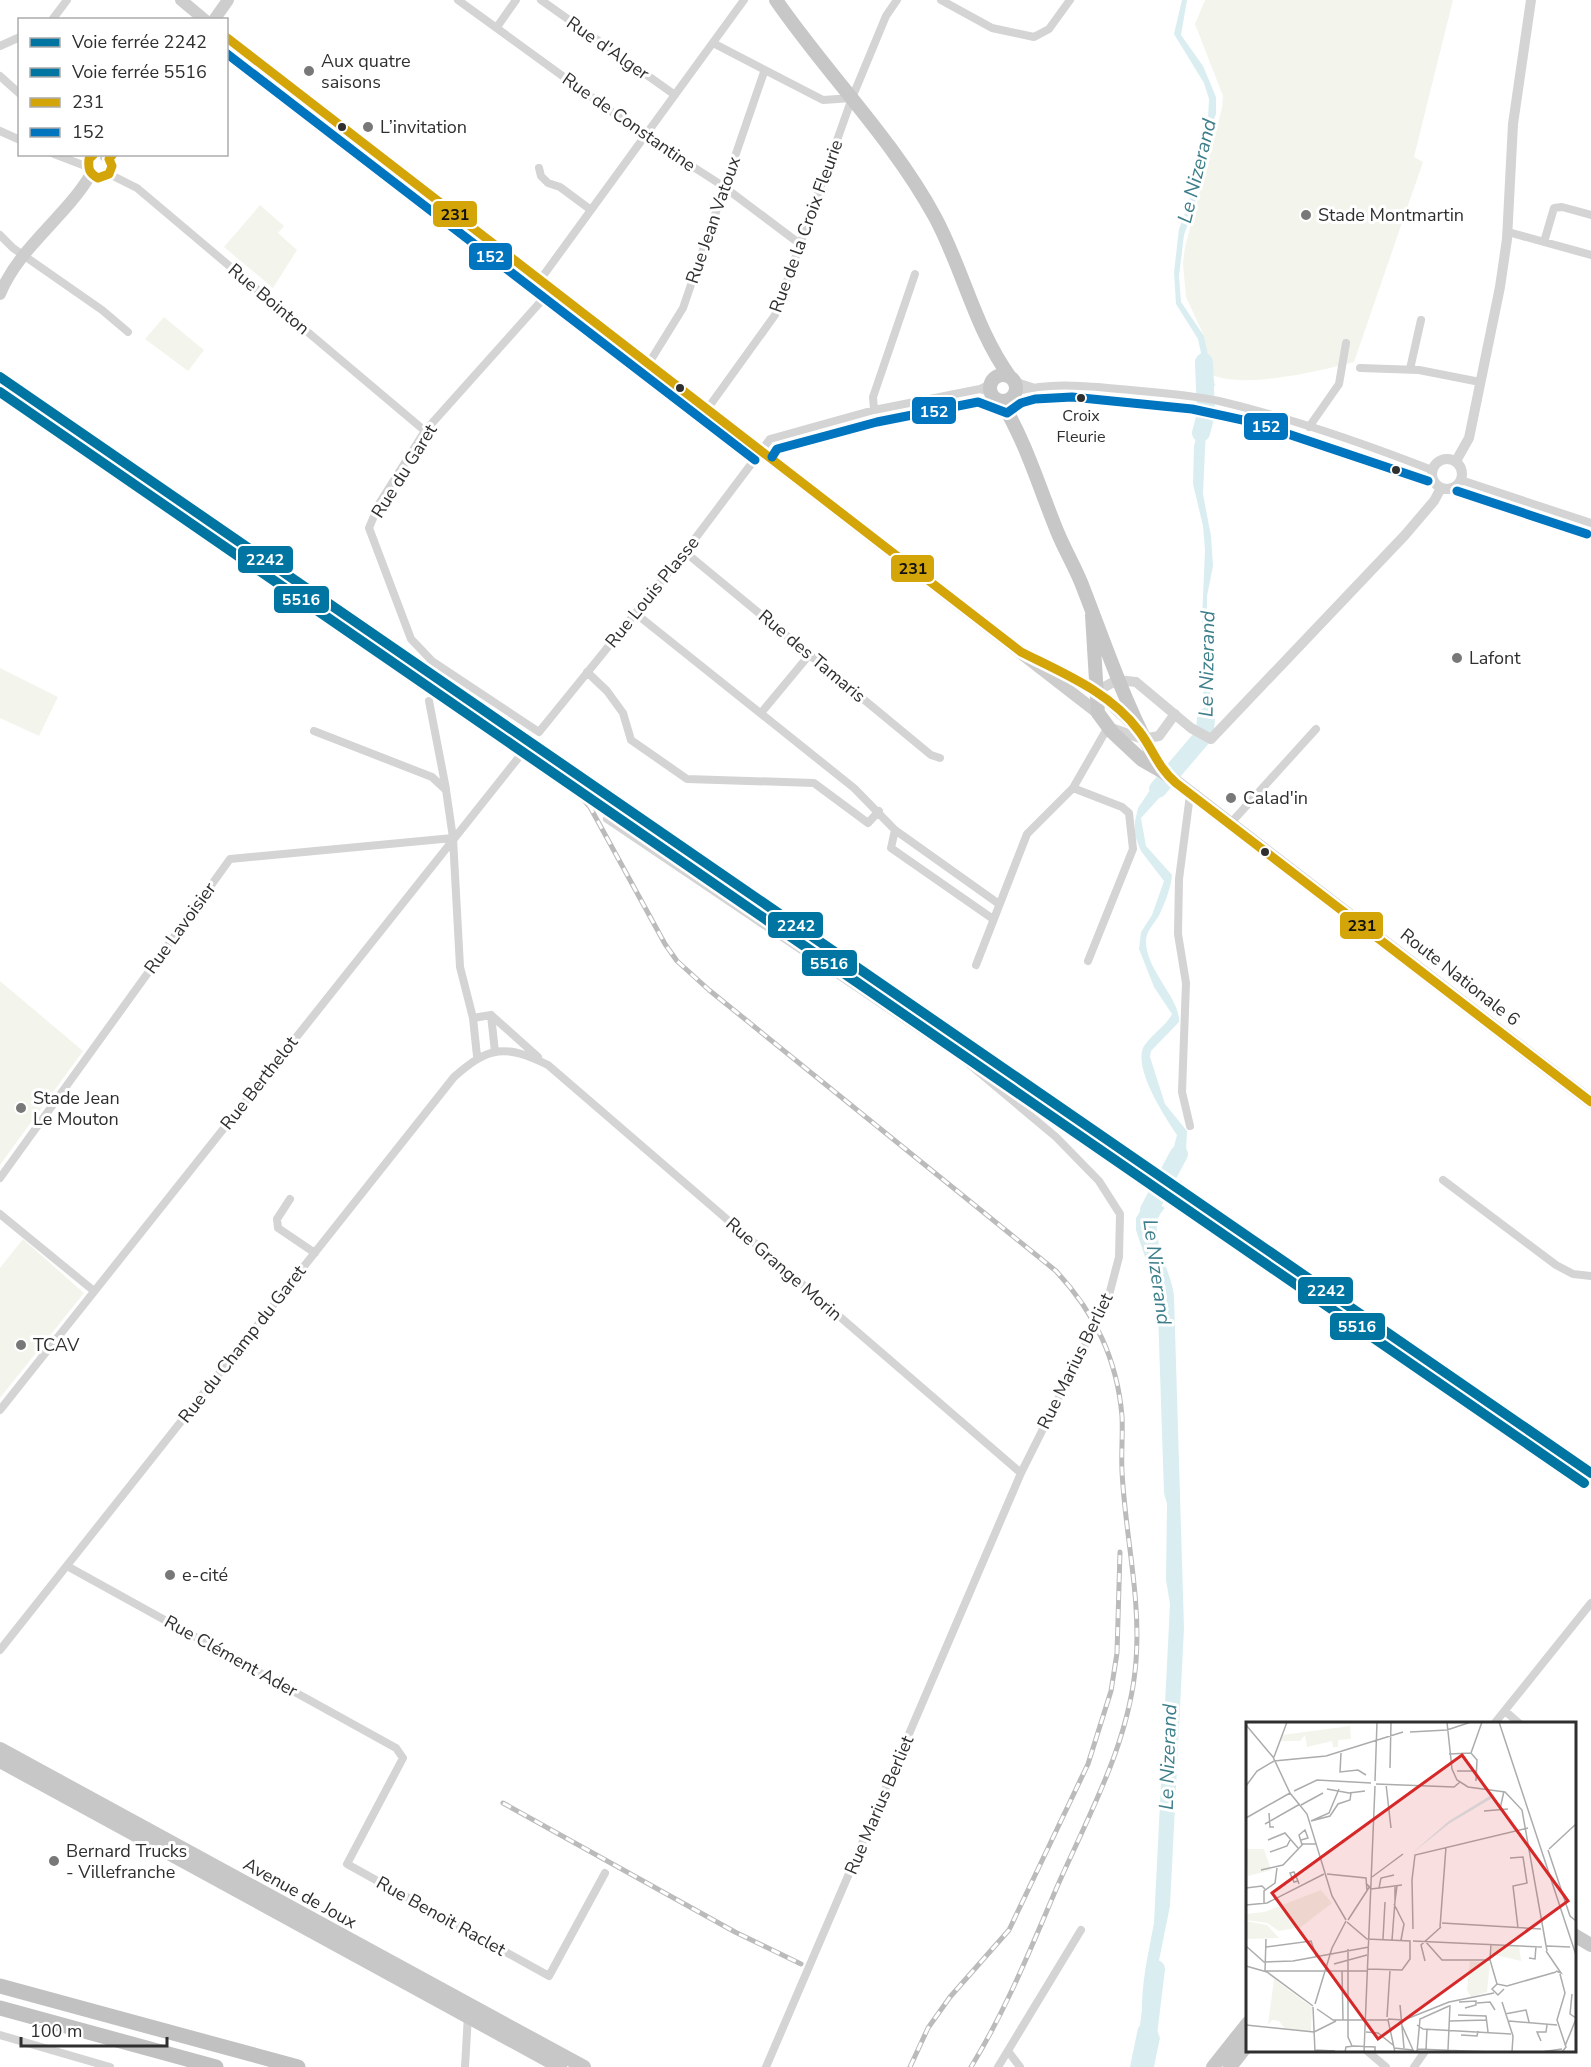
<svg xmlns="http://www.w3.org/2000/svg" width="1591" height="2067" viewBox="0 0 1591 2067" font-family="'Nunito Sans',sans-serif">
  <rect width="100%" height="100%" fill="#fff"/>
  <path fill="#f3f5ec" d="M1205 0H1453L1414 157 1423 162 1354 362C1319 371 1245 389 1212 375L1204 336 1186 297 1183 264 1185 247 1222 108 1223 96 1195 24Z
    M260 205 284 226 278 233 297 250 273 288 224 247Z
    M164 317 204 350 188 371 145 339Z
    M0 668 58 697 39 736 0 718Z
    M0 981 83 1051 0 1165Z
    M23 1239 84 1293 0 1398V1268Z"/>
  <path fill="#daeef1" d="M1182 0H1187L1181 35 1203 66 1216 97V114L1207 138 1195 204 1184 235 1179 276 1181 302 1204 336 1215 386 1200 384 1195 367 1201 353 1198 339 1176 304 1174 272 1179 229 1189 203 1200 140 1208 119 1209 99 1204 83 1174 34Z
    M1204 409 1210 410 1206 428 1203 494 1211 536 1213 566 1207 596V676L1210 680 1211 723 1208 730 1202 725 1204 723 1202 619 1205 550 1203 526 1193 484 1194 446Z
    M1195 738 1205 745 1183 768 1174 761Z
    M1159 777 1170 786 1141 818 1146 846 1172 875C1171 887 1166 900 1161 911 1157 922 1147 928 1146 940 1145 970 1181 999 1179 1022L1151 1051 1150 1057 1165 1104 1187 1131 1186 1151 1172 1176 1167 1173 1177 1135C1165 1117 1132 1067 1144 1046 1152 1034 1166 1026 1172 1014L1154 987 1139 949 1141 932 1152 915 1164 881 1141 851 1135 836V821L1138 808Z
    M1152 1192 1157 1203 1165 1208C1143 1228 1172 1271 1174 1296L1184 1628 1170 1906 1151 2000 1153 2019 1160 2038 1154 2067H1130L1138 2028C1146 2019 1141 2013 1142 2003 1143 1975 1149 1950 1154 1923L1170 1604 1166 1580 1167 1504 1164 1493 1158 1312 1153 1281 1136 1230V1218Z"/>
  <g fill="none" stroke-linecap="round" stroke-linejoin="round">
    <path stroke="#daeef1" stroke-width="18" d="M1201 433 1206 414 1204 362
      M1158 789 1205 734 1206 717
      M1149 1221V1210L1179 1154
      M1144 2067 1156 1969"/>
    <path stroke="#d4d4d4" stroke-width="8" d="M458 0 645 136 723 186 800 244
      M541 0 675 95
      M941 0 992 28 1034 37 1049 29 1070 0
      M52 20 67 0
      M497 27 516 0
      M713 43 823 100 852 98
      M0 46 20 37
      M0 76 20 94
      M0 131 20 140
      M54 154 88 167
      M539 168 541 176 548 183 560 187 591 210
      M109 174 137 188 425 431
      M1508 232 1591 255
      M0 235 13 248 102 310 128 332
      M1544 242 1554 208 1562 207 1591 215
      M540 280 744 0
      M552 289 425 431 379 504 369 528 411 639 432 661 539 732 685 552 770 439 874 410 980 389 992 383
      M649 363 683 308 764 72
      M1360 368 1419 370 1480 382
      M1410 369 1421 320
      M1014 381 1032 387
      M980 389 992 393
      M1015 392C1049 382 1085 386 1119 389 1153 392 1187 394 1219 401 1291 418 1363 443 1432 470
      M708 408 775 315 852 98 886 16 897 0
      M874 410 873 397 915 274
      M1309 427 1339 384 1346 343
      M1461 480 1591 523
      M685 552 931 755 940 758
      M635 613 854 788 895 830
      M587 672 607 691 623 713 631 740 687 779 814 783 868 823 879 811
      M429 701 446 789
      M761 713 810 654
      M314 731 432 777 446 790 453 838 460 967 473 1018 477 1056
      M607 819 963 1059 1056 1137 1099 1181 1120 1214 1119 1257 1108 1299 1021 1473 766 2067
      M1229 825 1316 729
      M993 919 891 848 895 830 999 904
      M1088 961 1133 849 1129 813 1122 807 1073 788 1108 727
      M976 965 1027 834 1073 788
      M491 1015 538 1057
      M473 1018 491 1015 495 1052
      M1190 1126 1182 1092 1186 983 1178 934 1179 879 1190 795
      M0 1178 230 859 453 838
      M1443 1180 1556 1265 1573 1274 1591 1276
      M290 1199 277 1219 278 1228 315 1253
      M0 1214 94 1291
      M0 1410 519 757
      M67 1566 396 1748 403 1758 347 1864 549 1976 605 1873
      M0 1650 454 1077C489 1046 505 1044 548 1065L1021 1473
      M1505 1711 1520 1724
      M1494 1724 1591 1603
      M0 2035 110 2067
      M1366 2050 1386 2067
      M1008 2051 1020 2067
      M465 2067 468 2015
      M998 2067 1081 1930
      M1414 2067 1426 2050"/>
    <path stroke="#d4d4d4" stroke-width="10" d="M1432 474a15 15 0 1 1 30 0a15 15 0 1 1-30 0Z
      M1456 461 1469 438 1500 287 1507 239 1513 124 1531 0
      M1097 691 1117 680 1136 682 1191 728 1211 739 1405 535 1434 501 1441 488
      M1108 727 1143 739 1159 736 1175 714"/>
    <path stroke="#cdcdcd" stroke-width="12" d="M181 0 205 20
      M214 20 228 0
      M226 37 1098 713
      M95 154 89 159 88 167C94 183 111 179 111 162L104 154
      M0 294C20 246 65 218 91 174
      M1047 666 1097 691 1139 730"/>
    <path stroke="#c7c7c7" stroke-width="14" d="M776 0C827 74 892 138 935 217 963 269 975 329 1010 377
      M990 388a13 13 0 1 1 26 0a13 13 0 1 1-26 0Z
      M1001 401C1026 442 1039 487 1057 531 1065 551 1077 570 1084 590 1108 652 1128 713 1162 771
      M1092 615 1098 713 1112 732 1142 760 1163 772 1591 1102
      M0 1749 584 2067
      M0 1761 560 2067
      M1574 1935 1591 1945
      M1213 2067 1248 2023
      M1230 2067 1248 2044"/>
    <path stroke="#c1c1c1" stroke-width="15" d="M0 1986 298 2067
      M0 2008 216 2067"/>
    <defs>
      <path id="rail" d="M524 743 554 766 590 807 665 944 677 961 709 990 1056 1271C1095 1313 1117 1359 1122 1416 1123 1435 1121 1453 1122 1471 1125 1535 1141 1596 1136 1661 1130 1742 1089 1814 1057 1887 1031 1948 1006 2010 971 2067
        M503 1803 735 1932 801 1964
        M910 2067 928 2028 950 1997 1009 1930 1088 1764 1111 1691 1117 1653 1120 1552"/>
    </defs>
    <use href="#rail" stroke="#bbb" stroke-width="5"/>
    <use href="#rail" stroke="#fff" stroke-width="3" stroke-dasharray="9" stroke-linecap="butt"/>
    <defs>
      <path id="bus-1" d="M226 37 1021 652C1063 673 1110 692 1139 731 1153 749 1158 768 1176 783L1591 1102
        M94 154 89 159C88 169 89 173 98 178L109 174 112 166 109 159 113 154"/>
      <path id="bus-2" d="M226 53 755 460
        M772 457 777 449 877 422 978 402 1007 413 1021 403 1035 399 1072 397 1192 409 1252 422 1428 481
        M1457 491 1587 534"/>
    </defs>
    <use href="#bus-1" stroke="#fff" stroke-width="14"/>
    <use href="#bus-2" stroke="#fff" stroke-width="14"/>
    <use href="#bus-1" stroke="#d4a509" stroke-width="9"/>
    <use href="#bus-2" stroke="#0075bf" stroke-width="9"/>
    <defs>
      <path id="rail-1" d="M0 377 1591 1473"/>
      <path id="rail-2" d="M0 392 1584 1483"/>
    </defs>
    <use href="#rail-1" stroke="#fff" stroke-width="15"/>
    <use href="#rail-2" stroke="#fff" stroke-width="15"/>
    <use href="#rail-1" stroke="#0075a1" stroke-width="10"/>
    <use href="#rail-2" stroke="#0075a1" stroke-width="10"/>
  </g>
  <g fill="#787878" stroke="#fff" stroke-width="2">
    <circle cx="309" cy="71" r="6"/>
    <circle cx="368" cy="127" r="6"/>
    <circle cx="1306" cy="215" r="6"/>
    <circle cx="1457" cy="658" r="6"/>
    <circle cx="1231" cy="798" r="6"/>
    <circle cx="21" cy="1108" r="6"/>
    <circle cx="21" cy="1345" r="6"/>
    <circle cx="170" cy="1575" r="6"/>
    <circle cx="54" cy="1861" r="6"/>
  </g>
  <g fill="#2f2f2f" stroke="#fff" stroke-width="2">
    <circle cx="342" cy="127" r="5"/>
    <circle cx="680" cy="388" r="5"/>
    <circle cx="1081" cy="398" r="5"/>
    <circle cx="1396" cy="470" r="5"/>
    <circle cx="1265" cy="852" r="5"/>
  </g>
  <g text-anchor="middle" dominant-baseline="central" stroke-width="6" stroke-linejoin="round" paint-order="stroke">
    <g font-size="16" fill="#2f2f2f" stroke="#fff">
      <text x="1081" y="416">Croix<tspan x="1081" dy="21">Fleurie</tspan></text>
    </g>
    <g font-size="18" fill="#2f2f2f" stroke="#fff">
      <text transform="translate(608 48) rotate(35)">Rue d'Alger</text>
      <text transform="translate(629 122) rotate(35)">Rue de Constantine</text>
      <text transform="translate(713 220) rotate(-71)">Rue Jean Vatoux</text>
      <text transform="translate(806 226) rotate(-70)">Rue de la Croix Fleurie</text>
      <text transform="translate(269 299) rotate(40)">Rue Bointon</text>
      <text transform="translate(404 471) rotate(-58)">Rue du Garet</text>
      <text transform="translate(652 592) rotate(-51)">Rue Louis Plasse</text>
      <text transform="translate(812 656) rotate(40)">Rue des Tamaris</text>
      <text transform="translate(180 928) rotate(-54)">Rue Lavoisier</text>
      <text transform="translate(1460 977) rotate(38)">Route Nationale 6</text>
      <text transform="translate(259 1083) rotate(-52)">Rue Berthelot</text>
      <text transform="translate(784 1269) rotate(41)">Rue Grange Morin</text>
      <text transform="translate(242 1344) rotate(-52)">Rue du Champ du Garet</text>
      <text transform="translate(1075 1361) rotate(-64)">Rue Marius Berliet</text>
      <text transform="translate(231 1656) rotate(29)">Rue Clément Ader</text>
      <text transform="translate(879 1805) rotate(-67)">Rue Marius Berliet</text>
      <text transform="translate(300 1893) rotate(29)">Avenue de Joux</text>
      <text transform="translate(441 1916) rotate(29)">Rue Benoit Raclet</text>
    </g>
    <g font-size="18" fill="#2f2f2f" stroke="#fff" text-anchor="start">
      <text x="321" y="61">Aux quatre<tspan x="321" dy="21">saisons</tspan></text>
      <text x="380" y="127">L’invitation</text>
      <text x="1318" y="215">Stade Montmartin</text>
      <text x="1469" y="658">Lafont</text>
      <text x="1243" y="798">Calad'in</text>
      <text x="33" y="1098">Stade Jean<tspan x="33" dy="21">Le Mouton</tspan></text>
      <text x="33" y="1345">TCAV</text>
      <text x="182" y="1575">e-cité</text>
      <text x="66" y="1851">Bernard Trucks<tspan x="66" dy="21">- Villefranche</tspan></text>
    </g>
    <g font-size="20" font-style="italic" fill="#3c7e8a" stroke="#fff">
      <text transform="translate(1197 171) rotate(-76)">Le Nizerand</text>
      <text transform="translate(1207 664) rotate(-89)">Le Nizerand</text>
      <text transform="translate(1157 1272) rotate(82)">Le Nizerand</text>
      <text transform="translate(1168 1757) rotate(-88)">Le Nizerand</text>
    </g>
  </g>
  <g transform="translate(1246 1722)">
    <rect width="330" height="330" fill="#fff"/>
    <path d="M104 4 105 17 92 18V25H87L86 19 61 25 59 13 54 19H34L36 13ZM0 127H18L25 148 2 154ZM75 168 86 181 55 205 33 209 21 201 0 198V192L18 190ZM0 199 21 203 33 216 1 217ZM246 223 273 224 275 239 245 232ZM224 239 244 241 241 270 225 275 221 268ZM28 257 66 285 65 310 38 306 33 299 26 298 22 303Z" fill="#f3f5ec"/>
    <path d="M247 68 248 75 204 101 165 132 203 99 247 72Z" fill="#daeef1"/>
    <path fill="none" stroke="#acacac" stroke-width="1.5" d="M201 0 206 47 211 58 222 65 259 70 276 88 301 229M253 0 330 233M0 3 27 35 44 71 61 92 86 174 100 198M164 10 201 8 225 0M95 31 94 50 112 48 120 53M225 31 236 0M225 31 231 38 230 59M203 32 225 31M28 35 41 0M144 46 145 0M211 49H230M129 59 131 0M130 62 208 65 214 60M140 62 145 106M0 64 11 49 28 39 80 34 157 10M81 67 103 71 119 69M48 69 71 58 125 61M55 83 77 71M254 87 258 69M238 89 262 87M23 91 24 105H28M0 96 44 71M65 99 84 94 92 82 104 78 105 71M65 99 83 91 93 67M19 102 54 82M22 118 39 111 52 126M55 118 62 116 59 108 53 113 56 123M303 127 330 102M302 128 324 194 330 199M24 130 41 124 44 118M264 136 277 135 281 161 267 164 272 206M15 148 37 143 57 122H70M81 152 120 156 121 169M126 155 157 132M52 159 48 160 44 151 48 150 52 159 53 162M120 161 125 167 133 166 135 156 148 153M149 165V179L151 164M0 166 16 164 19 167M133 166 156 163M18 181V169L29 161 31 146M148 182 158 202 155 218M0 183 21 181 78 152M102 198 124 164M101 200 121 217 164 219V237L156 248 122 247M196 201 295 207M194 205 200 125M167 207 166 158 169 133 282 106M20 217 19 249H121M137 217 139 180M146 218 149 179M167 219 296 225M179 219 196 238H244M245 222 244 238 251 262M0 224 18 240 47 239 123 225M301 224 324 225M20 225 65 219 70 234M102 227V315L106 324M300 229 315 251 310 249M283 236 289 237 290 224M179 239 175 223 195 205M88 242 121 233M0 244 21 250 67 284M96 249 97 298M314 252 319 271 311 298 320 325 316 330M258 267 252 273 246 267 251 262 261 264 310 250M326 272 324 292 330 296M213 280 230 279V283L219 286M256 280 267 314 266 330M231 281 244 280 249 288M69 282 86 226 100 199M154 283 158 326M67 285 69 330M71 287 87 298H142M259 292 280 288 283 300M212 293 240 294 242 310M141 295 144 249M142 297 158 298 203 280 248 271M142 298 149 330M204 299 241 298M263 299 311 303M0 303 68 310M171 303 177 307 265 312M68 310 90 299M120 310 132 311 147 323M215 313 231 314 232 309M295 319 291 310H300L301 303M319 324 330 297M148 326 167 328 154 299M171 327 245 330M69 328 89 329M180 328 181 307M202 328 204 283M99 330 100 325 108 324 129 325V330M118 330 129 64M171 330 174 297 203 284M295 330 316 327"/>
    <path fill="#d62828" fill-opacity="0.15" stroke="#d62828" stroke-width="3" d="M216 33 322 179 132 317 26 171Z"/>
    <rect width="330" height="330" fill="none" stroke="#2f2f2f" stroke-width="3"/>
  </g>
  <g stroke="#fff" stroke-width="2">
    <rect x="432" y="200" width="46" height="28" rx="6" fill="#d4a509"/>
    <rect x="468" y="242" width="45" height="29" rx="6" fill="#0075bf"/>
    <rect x="911" y="396" width="46" height="29" rx="6" fill="#0075bf"/>
    <rect x="1243" y="412" width="46" height="29" rx="6" fill="#0075bf"/>
    <rect x="237" y="545" width="57" height="29" rx="6" fill="#0075a1"/>
    <rect x="890" y="554" width="45" height="29" rx="6" fill="#d4a509"/>
    <rect x="273" y="585" width="57" height="29" rx="6" fill="#0075a1"/>
    <rect x="767" y="911" width="57" height="28" rx="6" fill="#0075a1"/>
    <rect x="1339" y="911" width="45" height="29" rx="6" fill="#d4a509"/>
    <rect x="801" y="949" width="57" height="28" rx="6" fill="#0075a1"/>
    <rect x="1297" y="1276" width="57" height="29" rx="6" fill="#0075a1"/>
    <rect x="1329" y="1312" width="57" height="29" rx="6" fill="#0075a1"/>
  </g>
  <g font-size="16" text-anchor="middle" font-weight="bold" fill="#fff">
    <text x="490" y="262">152</text>
    <text x="934" y="417">152</text>
    <text x="1266" y="432">152</text>
    <text x="265" y="565">2242</text>
    <text x="301" y="605">5516</text>
    <text x="796" y="931">2242</text>
    <text x="829" y="969">5516</text>
    <text x="1326" y="1296">2242</text>
    <text x="1357" y="1332">5516</text>
  </g>
  <g font-size="16" text-anchor="middle" font-weight="bold" fill="#111">
    <text x="455" y="220">231</text>
    <text x="913" y="574">231</text>
    <text x="1362" y="931">231</text>
  </g>
  <rect x="18" y="18" width="210" height="138" fill="#ffffff" stroke="#acacac" stroke-width="1.5"/>
  <rect x="30" y="38" width="30" height="9" fill="#0075a1" stroke="#acacac" stroke-width="1.5"/>
  <text x="72" y="48" font-size="18" fill="#2f2f2f">Voie ferrée 2242</text>
  <rect x="30" y="68" width="30" height="9" fill="#0075a1" stroke="#acacac" stroke-width="1.5"/>
  <text x="72" y="78" font-size="18" fill="#2f2f2f">Voie ferrée 5516</text>
  <rect x="30" y="98" width="30" height="9" fill="#d4a509" stroke="#acacac" stroke-width="1.5"/>
  <text x="72" y="108" font-size="18" fill="#2f2f2f">231</text>
  <rect x="30" y="128" width="30" height="9" fill="#0075bf" stroke="#acacac" stroke-width="1.5"/>
  <text x="72" y="138" font-size="18" fill="#2f2f2f">152</text>
  <path d="M21 2037v9h146v-9" fill="none" stroke="#2f2f2f" stroke-width="3"/>
  <text x="30" y="2037" font-size="18" fill="#2f2f2f" stroke="#ffffff" stroke-width="4.5" paint-order="stroke">100 m</text>
</svg>
